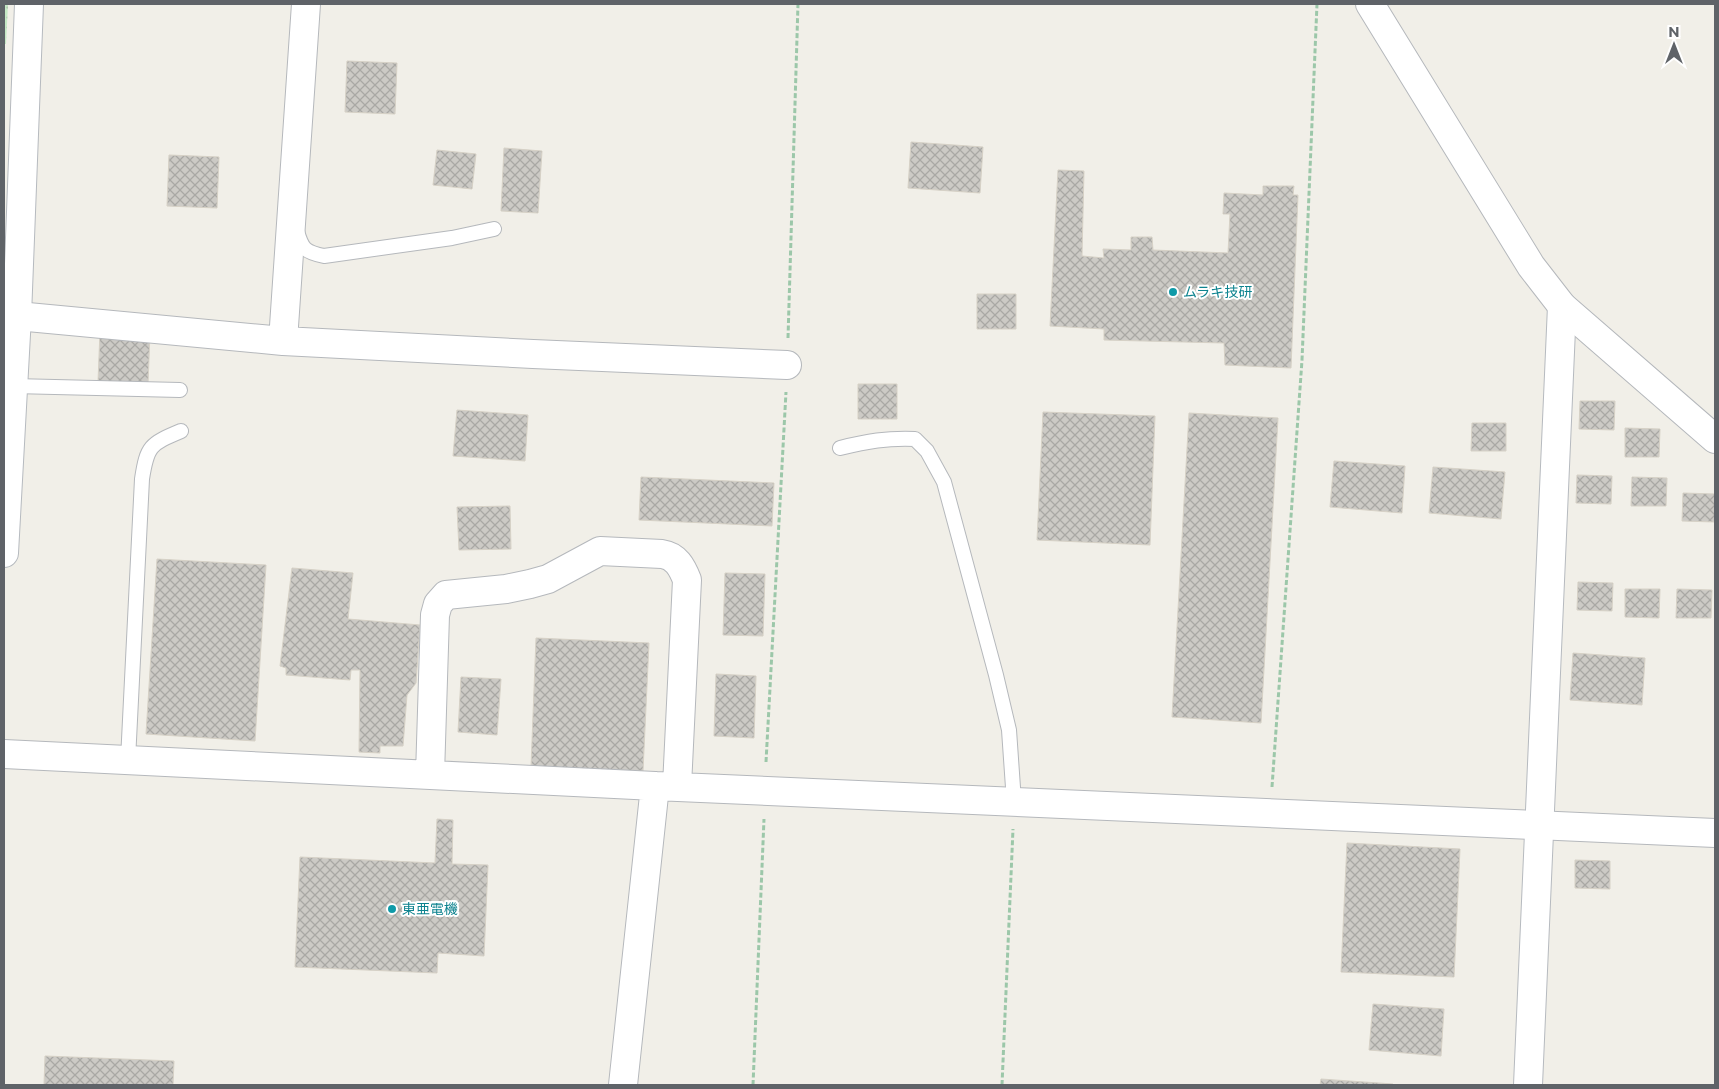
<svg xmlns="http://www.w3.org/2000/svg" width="1719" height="1089" viewBox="0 0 1719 1089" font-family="Montserrat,'Noto Sans JP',sans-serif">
  <defs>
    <pattern id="grass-dots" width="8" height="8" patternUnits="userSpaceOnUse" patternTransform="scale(1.25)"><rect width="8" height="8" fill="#c5e8c5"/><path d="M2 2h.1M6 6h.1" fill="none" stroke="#a3c0a4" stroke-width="1.8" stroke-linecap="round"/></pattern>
    <pattern id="building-cross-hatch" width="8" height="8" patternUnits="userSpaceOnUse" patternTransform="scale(1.25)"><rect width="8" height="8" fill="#cccac5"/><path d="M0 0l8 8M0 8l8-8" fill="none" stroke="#a9a8a4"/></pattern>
  </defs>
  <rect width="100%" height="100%" fill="#f1efe8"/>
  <path fill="url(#grass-dots)" d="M4 4H8L6 44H4Z"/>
  <path fill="url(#building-cross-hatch)" stroke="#d6d1c6" d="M347 61 397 63 395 114 345 112Z
    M911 142 983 147 980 193 908 188Z
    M504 148 542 151 538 213 501 211Z
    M437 150 476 154 472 189 433 185Z
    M169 155 219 157 217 208 167 206Z
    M1058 170 1084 171 1082 256 1104 258 1103 249 1131 250V237H1152L1153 250 1228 253 1230 214H1223L1224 193 1263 195V186H1294L1293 195H1298L1291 368 1225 365 1224 343 1104 340V329L1050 326Z
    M977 294H1016V329H977Z
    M100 331 150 333 148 384 98 382Z
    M858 384H897V419H858Z
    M1580 401H1615L1614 430 1579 429Z
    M457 410 528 415 525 461 453 456Z
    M1043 412 1155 416 1150 545 1037 540Z
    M1189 413 1278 418 1261 723 1172 717Z
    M1472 423H1506V451H1471Z
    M1625 428 1660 429 1659 457H1625Z
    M1334 461 1405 466 1402 513 1330 507Z
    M1433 467 1505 472 1501 519 1429 513Z
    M1577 475 1612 476 1611 504 1576 503Z
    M641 477 774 483 772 526 639 520Z
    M1632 477 1667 478 1666 506H1631Z
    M1683 493 1715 494V522L1682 521Z
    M510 506 511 549 459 550 457 507Z
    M157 559 266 565 255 741 146 734Z
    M292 568 353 573 348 619 420 625 416 683 407 695 403 746H380V753L359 752 360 670H351L350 680 286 675V668L280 666Z
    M725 573 765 574 763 636 723 635Z
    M1578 582 1613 583 1612 611 1577 610Z
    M1625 589H1660L1659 618 1625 617Z
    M1677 589 1712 590 1711 618H1676Z
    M536 638 649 643 643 771 531 767Z
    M1573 653 1645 658 1642 705 1570 700Z
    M716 674 756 676 754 738 714 736Z
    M461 677 501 679 497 735 458 732Z
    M437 819 453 820 452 864 488 865 484 956 438 953 437 973 295 967 300 857 435 863Z
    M1347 843 1460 849 1454 977 1341 972Z
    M1575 860 1610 861V889L1575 888Z
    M1373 1004 1444 1009 1441 1056 1369 1050Z
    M45 1056 174 1061 173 1085H44Z
    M1321 1079 1393 1084V1085H1320Z"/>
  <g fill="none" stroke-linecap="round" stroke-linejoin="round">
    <defs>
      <path id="lane" d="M297 231C302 249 305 252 324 256L452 238 494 229
        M13 386 180 390
        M840 448C868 441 886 438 915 439L927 451 944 482 996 675 1009 730 1014 802
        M128 760 142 479C147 446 150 444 181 431"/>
      <path id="street" d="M1370 4 1531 266 1562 306 1715 439
        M17 316 283 341 533 354 787 365
        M283 341 306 4
        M4 754 655 786 1715 833
        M430 775 435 615 438 604 446 595 506 589 530 584 548 579 600 551 662 554C676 556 682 567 687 580L677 786
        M623 1085 655 786"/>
      <path id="secondary" d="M4 553 17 316 29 4
        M1528 1085 1562 306"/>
    </defs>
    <use href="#lane" stroke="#b5b8bc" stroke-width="16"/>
    <use href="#street" stroke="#b5b8bc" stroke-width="30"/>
    <use href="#secondary" stroke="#b6babf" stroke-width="30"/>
    <path stroke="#9cc7a9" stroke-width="3" stroke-dasharray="5 2.5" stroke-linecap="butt" d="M788 338 798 4
      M766 762 786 392
      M1272 787 1302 360 1317 4
      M753 1085 764 819
      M1002 1085 1013 829"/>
    <use href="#lane" stroke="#fff" stroke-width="14"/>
    <use href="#street" stroke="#fff" stroke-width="28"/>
    <use href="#secondary" stroke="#fff" stroke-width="28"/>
  </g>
  <g fill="#0f9aa8" stroke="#fff" stroke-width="2">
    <circle cx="1173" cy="292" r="5"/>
    <circle cx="392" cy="909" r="5"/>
  </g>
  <g text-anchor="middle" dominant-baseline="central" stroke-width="4" stroke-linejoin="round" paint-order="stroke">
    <g font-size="14" fill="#0d838f" stroke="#fff" text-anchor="start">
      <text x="1183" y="292">ムラキ技研</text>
      <text x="402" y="909">東亜電機</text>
    </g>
  </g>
  <rect width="1719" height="1089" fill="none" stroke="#5f6368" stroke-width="10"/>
  <g transform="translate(1674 45)" stroke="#ffffff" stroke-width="4" paint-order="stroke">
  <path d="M0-4L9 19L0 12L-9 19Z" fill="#5f6368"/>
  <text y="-8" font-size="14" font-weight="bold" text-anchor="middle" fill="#5f6368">N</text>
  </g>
</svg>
